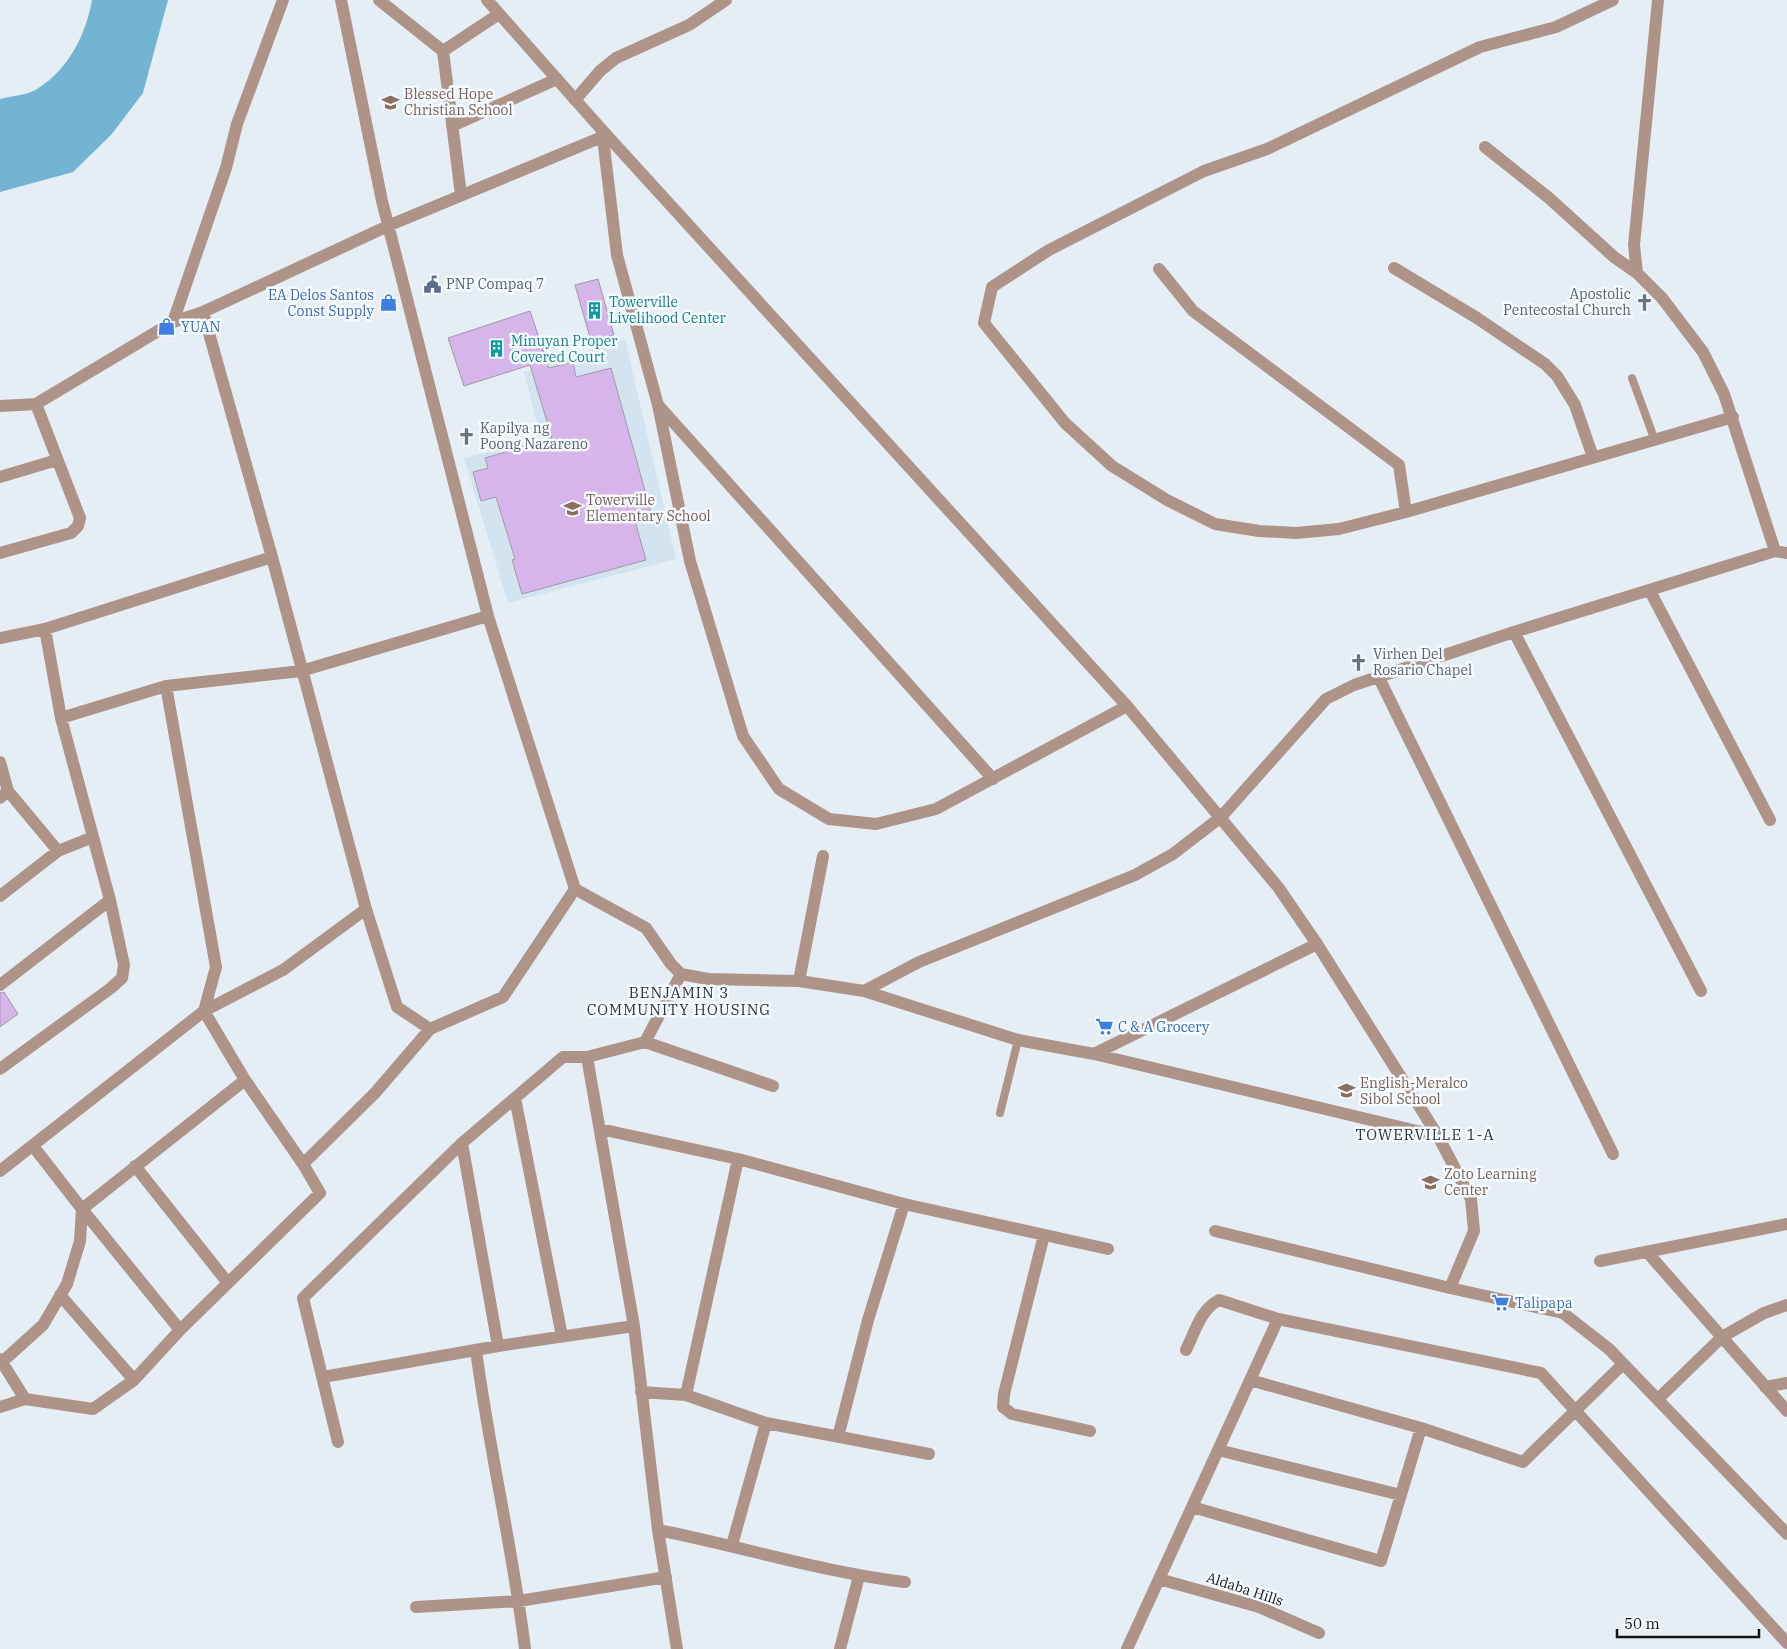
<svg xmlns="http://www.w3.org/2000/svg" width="1787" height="1649" viewBox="0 0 1787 1649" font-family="'IBM Plex Serif',serif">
  <rect width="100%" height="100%" fill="#e5eef5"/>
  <path fill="#d4e3f0" d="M625 339 676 559 508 603 464 458 541 439 524 372Z"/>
  <path fill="#72b4d2" d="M92 0H168L143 93 111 135 73 172 0 192V99C11 96 28 95 37 89 68 70 86 35 92 0Z"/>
  <path fill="#d6b5ea" stroke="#9f9aa3" d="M598 279 614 335 591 341 575 285Z
    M530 311 549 368 573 362 576 377 611 368 652 516 635 521 646 560 522 594 512 560 515 559 496 497 481 501 473 472 488 468 485 458 552 438 530 365 464 386 448 338Z
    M4 992 18 1014 0 1027V993Z"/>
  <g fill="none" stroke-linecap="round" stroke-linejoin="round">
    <path stroke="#ae9488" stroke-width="8" d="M1632 378 1654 438
      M1000 1113 1018 1040"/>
    <path stroke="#ae9488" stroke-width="12" d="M341 0 382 201 488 616 575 889 646 928 671 964 681 974 708 979 799 981 864 991 1018 1040 1094 1054 1438 1136
      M379 0 443 51 461 195
      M1613 0 1556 27 1480 47 1267 149 1204 171 1049 250 992 287 984 323 1065 423 1112 466 1167 500 1215 524 1259 531 1296 533 1339 529 1406 512 1733 417
      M1658 0 1634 245 1637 273 1662 298 1703 352 1724 394 1775 551
      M443 51 499 14
      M575 100 600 71 616 58 689 25 726 0
      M452 126 557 79
      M602 130 617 255 658 405 690 561 743 736 779 789 829 819 876 824 936 809 1127 706
      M1485 147 1549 198 1614 257 1637 273
      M1394 268 1477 318 1545 364 1557 376 1575 405 1593 457
      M1159 269 1193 311 1399 465 1406 512
      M203 312 272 557 366 909 397 1007 430 1029 503 997 575 889
      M173 322 226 168 237 124 283 0
      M658 405 993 779
      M0 406 36 404 173 322 203 312 390 225 602 137
      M0 477 57 460
      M0 553 71 533 78 526 80 518 36 404
      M1650 591 1770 820
      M1514 632 1701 991
      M0 638 45 629 272 557
      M1379 678 1613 1154
      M61 718 166 686 301 671 488 616
      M0 762 8 791 0 798
      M8 791 58 851
      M0 896 58 851 93 837
      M681 974 645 1042 773 1086
      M799 981 823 856
      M0 985 110 900
      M864 991 919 962 1135 875 1173 854 1221 817 1326 699 1354 685 1514 632 1775 551 1787 553
      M645 1042 587 1057 634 1326 658 1530 677 1649
      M1094 1054 1317 944
      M0 1069 111 988 122 978 124 965 110 900 61 718 45 629
      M515 1098 562 1336
      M600 1129 738 1159 904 1204 1108 1249
      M462 1143 498 1346
      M303 1164 375 1093 430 1029
      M135 1166 228 1283
      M0 1171 204 1011 283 970 366 909
      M1215 1231 1450 1288
      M1044 1235 1004 1394 1003 1407 1012 1414 1090 1431
      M1647 1252 1787 1411
      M1600 1261 1787 1224
      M60 1295 134 1380
      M180 1330 82 1209 245 1080
      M476 1350C489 1450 513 1549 525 1649
      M1186 1350C1195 1332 1200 1310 1219 1300L1278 1319 1541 1373 1787 1643
      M0 1359 25 1399
      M2 1362 43 1325 67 1284 80 1241 82 1209 33 1146
      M323 1377 498 1346 634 1326
      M1250 1380 1421 1428 1523 1462 1623 1364
      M1765 1387 1787 1383
      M641 1392 686 1395 766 1423 929 1454
      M686 1395 738 1159
      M1659 1398 1722 1337 1764 1313 1787 1305
      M0 1407 25 1399 93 1409 134 1380 180 1330 320 1193 303 1164 245 1080 204 1011 216 967 166 686
      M838 1437 868 1320 904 1204
      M338 1442 303 1298 462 1143 563 1057H587
      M1218 1450 1401 1495
      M1192 1507 1381 1561 1421 1428
      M658 1530C740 1546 821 1572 905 1582
      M732 1545 766 1423
      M1159 1579 1259 1607 1319 1633
      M416 1607 519 1601 666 1577
      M840 1649 859 1576
      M1127 1649 1278 1319"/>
    <path stroke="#ae9488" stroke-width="12" d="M487 0 602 130 1127 706 1278 887 1317 944 1438 1136 1471 1199 1474 1231 1450 1288 1563 1313 1609 1349 1787 1534"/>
  </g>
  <defs>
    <symbol id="school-bare" viewBox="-9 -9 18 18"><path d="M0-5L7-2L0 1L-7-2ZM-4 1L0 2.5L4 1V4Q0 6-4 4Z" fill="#8d6e63" stroke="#f5fbff" stroke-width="2.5" paint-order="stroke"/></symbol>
    <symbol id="civic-bare" viewBox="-9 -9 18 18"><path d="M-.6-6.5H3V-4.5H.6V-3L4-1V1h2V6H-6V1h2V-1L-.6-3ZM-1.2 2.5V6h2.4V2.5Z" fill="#5c6f8a" stroke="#f5fbff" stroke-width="2.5" paint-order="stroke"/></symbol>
    <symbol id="church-bare" viewBox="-9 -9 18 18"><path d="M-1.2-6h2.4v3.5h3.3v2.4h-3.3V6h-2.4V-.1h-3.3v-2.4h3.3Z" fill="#6b7280" stroke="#f5fbff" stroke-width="2.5" paint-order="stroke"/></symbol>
    <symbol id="shop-bare" viewBox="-9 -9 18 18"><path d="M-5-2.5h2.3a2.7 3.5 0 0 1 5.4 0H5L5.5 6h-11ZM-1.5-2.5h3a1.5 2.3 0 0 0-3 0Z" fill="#3f7fe0" stroke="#f5fbff" stroke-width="2.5" paint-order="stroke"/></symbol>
    <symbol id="building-bare" viewBox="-9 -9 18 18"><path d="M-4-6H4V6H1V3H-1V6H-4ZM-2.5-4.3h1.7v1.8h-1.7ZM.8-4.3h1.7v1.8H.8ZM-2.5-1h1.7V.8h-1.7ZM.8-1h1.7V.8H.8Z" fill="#0f9aa8" stroke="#f5fbff" stroke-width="2.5" paint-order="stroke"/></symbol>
    <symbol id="supermarket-bare" viewBox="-9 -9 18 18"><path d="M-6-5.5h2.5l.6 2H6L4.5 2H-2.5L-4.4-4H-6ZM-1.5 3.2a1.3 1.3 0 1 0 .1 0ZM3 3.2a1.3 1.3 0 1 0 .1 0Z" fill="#3f7fe0" stroke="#f5fbff" stroke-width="2.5" paint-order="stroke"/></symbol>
  </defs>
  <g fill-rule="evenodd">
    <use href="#school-bare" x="378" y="90" width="25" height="25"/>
    <use href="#civic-bare" x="420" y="272" width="25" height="25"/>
    <use href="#church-bare" x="1632" y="290" width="25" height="25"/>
    <use href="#shop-bare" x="376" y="290" width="25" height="25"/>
    <use href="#building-bare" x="582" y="298" width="25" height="25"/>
    <use href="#shop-bare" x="154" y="314" width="25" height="25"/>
    <use href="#building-bare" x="484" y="336" width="25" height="25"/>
    <use href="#church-bare" x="454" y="424" width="25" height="25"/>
    <use href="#school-bare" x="560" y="496" width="25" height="25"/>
    <use href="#church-bare" x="1346" y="650" width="25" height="25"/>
    <use href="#supermarket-bare" x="1092" y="1014" width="25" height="25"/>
    <use href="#school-bare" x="1334" y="1078" width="25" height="25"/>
    <use href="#school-bare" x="1418" y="1170" width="25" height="25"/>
    <use href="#supermarket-bare" x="1488" y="1290" width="25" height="25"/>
  </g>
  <g text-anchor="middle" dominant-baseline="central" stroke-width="5" stroke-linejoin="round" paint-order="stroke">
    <g font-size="14" fill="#785e54" stroke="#f5fbff" text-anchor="start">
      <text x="404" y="94">Blessed Hope<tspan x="404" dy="16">Christian School</tspan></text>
      <text x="586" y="500">Towerville<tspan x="586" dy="16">Elementary School</tspan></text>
      <text x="1360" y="1083">English-Meralco<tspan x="1360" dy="16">Sibol School</tspan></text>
      <text x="1444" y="1174">Zoto Learning<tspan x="1444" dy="16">Center</tspan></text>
    </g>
    <g font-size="14" fill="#4e5e75" stroke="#f5fbff" text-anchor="start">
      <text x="446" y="284">PNP Compaq 7</text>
    </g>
    <g font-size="14" fill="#5b616d" stroke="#f5fbff" text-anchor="start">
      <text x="1631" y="294" text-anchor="end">Apostolic<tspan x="1631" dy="16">Pentecostal Church</tspan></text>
      <text x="480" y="428">Kapilya ng<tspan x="480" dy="16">Poong Nazareno</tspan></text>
      <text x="1373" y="654">Virhen Del<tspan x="1373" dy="16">Rosario Chapel</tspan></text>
    </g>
    <g font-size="14" fill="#366cbe" stroke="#f5fbff" text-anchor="start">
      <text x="374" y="295" text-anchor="end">EA Delos Santos<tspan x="374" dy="16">Const Supply</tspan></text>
      <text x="181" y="327">YUAN</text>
      <text x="1118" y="1027">C &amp; A Grocery</text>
      <text x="1515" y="1303">Talipapa</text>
    </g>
    <g font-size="14" fill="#0d838f" stroke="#f5fbff" text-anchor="start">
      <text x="609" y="302">Towerville<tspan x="609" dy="16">Livelihood Center</tspan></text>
      <text x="511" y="341">Minuyan Proper<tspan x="511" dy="16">Covered Court</tspan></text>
    </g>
    <g font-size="14" fill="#121517" stroke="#f5fbff">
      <text transform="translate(1245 1589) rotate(18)">Aldaba Hills</text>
    </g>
    <g font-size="15" letter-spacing="1" fill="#2d343a" stroke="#f5fbff">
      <text x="679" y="992">BENJAMIN 3<tspan x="679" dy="17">COMMUNITY HOUSING</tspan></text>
      <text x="1425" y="1134">TOWERVILLE 1-A</text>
    </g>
  </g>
  <path d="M1617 1629v8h142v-8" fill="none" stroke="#121517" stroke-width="2.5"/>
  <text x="1624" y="1629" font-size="15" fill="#121517" stroke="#f5fbff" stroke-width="4" paint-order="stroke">50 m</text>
</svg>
